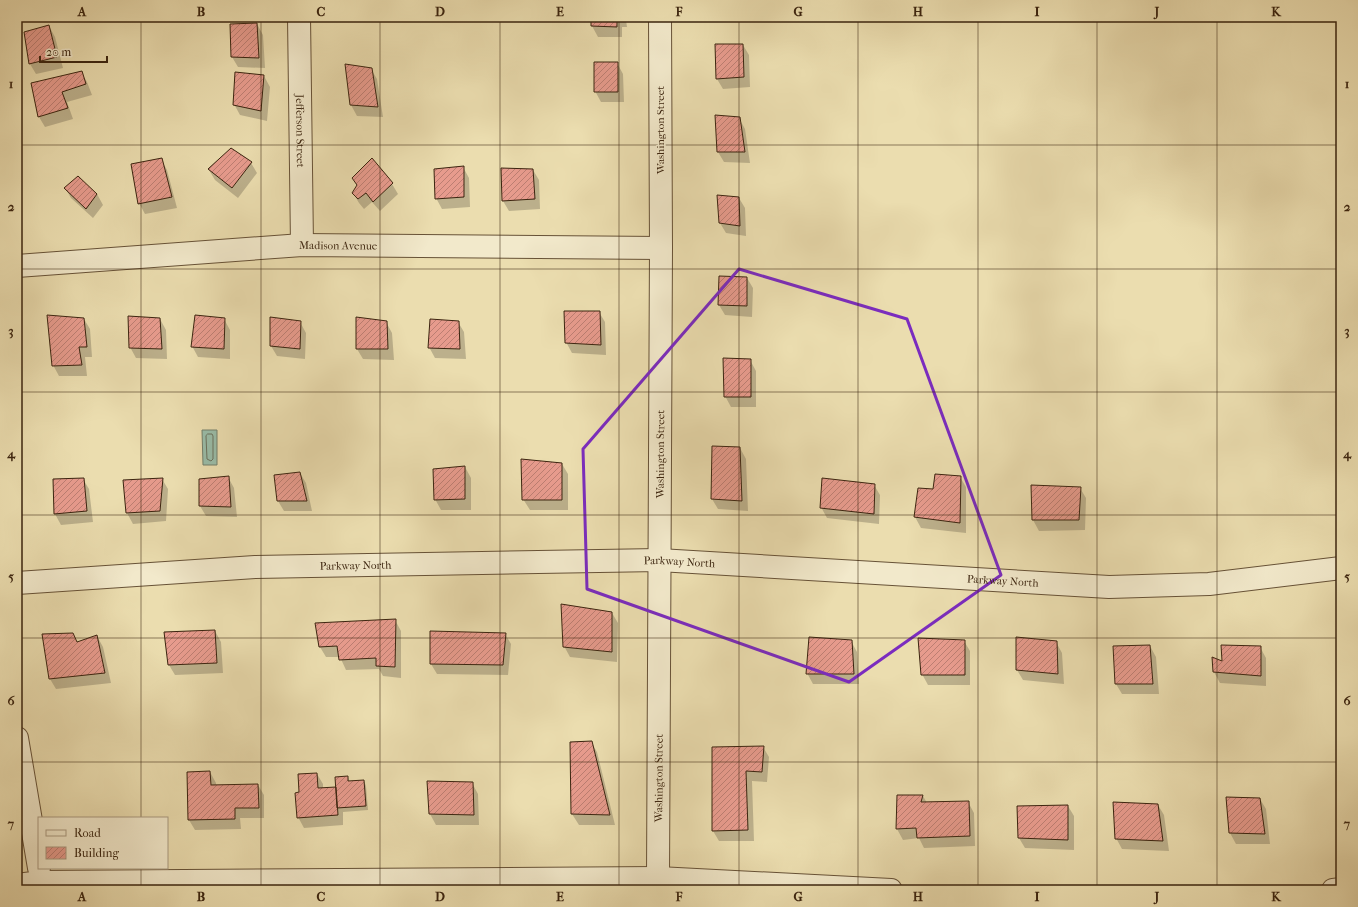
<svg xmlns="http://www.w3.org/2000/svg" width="1358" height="907" viewBox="0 0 1358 907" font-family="'IM FELL French Canon',serif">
  <defs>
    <pattern id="building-hatch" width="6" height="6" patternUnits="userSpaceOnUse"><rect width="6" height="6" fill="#e79b8d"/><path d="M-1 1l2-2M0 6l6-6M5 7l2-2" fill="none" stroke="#bc7e72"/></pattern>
  </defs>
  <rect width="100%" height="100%" fill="#ebddaf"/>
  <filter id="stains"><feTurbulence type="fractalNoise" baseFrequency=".005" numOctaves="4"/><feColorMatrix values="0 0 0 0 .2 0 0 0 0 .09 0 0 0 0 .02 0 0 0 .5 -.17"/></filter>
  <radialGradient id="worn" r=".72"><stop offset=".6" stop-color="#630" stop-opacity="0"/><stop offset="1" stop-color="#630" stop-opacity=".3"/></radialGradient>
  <path fill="#99bca8" stroke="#737f6b" d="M202 430H217V465H203Z"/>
  <path fill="#0003" d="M373 17H400V18L375 20Z
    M592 17H625L626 20 627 27H622V37H598L592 26Z
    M257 24 263 35 265 68 238 67 232 57Z
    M49 26 55 37 63 68 36 74 30 64 25 33Z
    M743 45 749 55 750 87 723 89 717 79Z
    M617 63 623 74 624 102H601L595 91Z
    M346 66 371 69 377 79 383 117 357 116 351 105Z
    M81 72 87 82 92 95 67 102 73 119 45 127 39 117 32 84Z
    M264 76 270 87 267 121 240 115 234 104Z
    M739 118 745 129 750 163 724 162 718 152Z
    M161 159 167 170 177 208 145 214 139 203Z
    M372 160 392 184 398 194 380 211 372 202 364 209 359 203 353 193Z
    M251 163 257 173 238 198 215 180 209 170Z
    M463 167 469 178 470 207 442 209 436 198Z
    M502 169 533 170 539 180 540 209 509 211 503 201Z
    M65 188 97 194 103 205 93 218 71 198Z
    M739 198 745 208 746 236 726 233 720 223Z
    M747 278 753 288 752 317 725 315 719 305Z
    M599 312 605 322 606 355 572 353 566 342Z
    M84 319 90 329 92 357H85L87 376H59L53 365Z
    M160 319 166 330 167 359 136 358 130 347Z
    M224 319 230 330V359L198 357 192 346Z
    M300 322 306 333 305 359 277 356 271 346Z
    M386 322 392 333 394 360 363 359 357 349Z
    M458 322 464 332 466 359 435 358 429 347Z
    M750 360 756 371V407H731L725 396Z
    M740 448 746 459 748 511 718 509 712 499Z
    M562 464 568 474V510H530L523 499Z
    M465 467 471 478V510H441L435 499Z
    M300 473 306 483 312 511H284L278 501Z
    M228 477 234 488 237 517 206 516 200 506Z
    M960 477 966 487V533L921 528 915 517 919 489 934 490Z
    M83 479 89 489 93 522 61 525 55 514 54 480Z
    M162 479 168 489 166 521 133 524 127 513 124 481Z
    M874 485 880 495 879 524 827 518 821 507Z
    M1032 486 1080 488 1086 498 1085 530 1039 531 1033 520Z
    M612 613 618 623 617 662 570 657 564 646Z
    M395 620 401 631V678L383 676 379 669 346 670 340 657H326L320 647 316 624Z
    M215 631 221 642 223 673 175 675 169 665Z
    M72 634 78 643 97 636 103 647 111 683 56 689 50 679Z
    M505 634 511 644 508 675 437 674 431 664Z
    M851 641 857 652 859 684H813L807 673Z
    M964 641 970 651V685H928L922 674Z
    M1056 642 1062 653 1064 684 1023 680 1017 670Z
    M1150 646 1156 657 1159 694H1122L1116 684Z
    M1260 647 1266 658V686L1220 683 1214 672 1213 659 1223 662Z
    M591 742 597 752 615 825H579L572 814 571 743Z
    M763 747 769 757 767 782 752 781 754 841H719L713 831V748Z
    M210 772 216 783V785H258L264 795V818H240L241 829 195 830 189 820Z
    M317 774 323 784V789L337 788 348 777 350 782 364 781 366 786 368 810 343 812V825L304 828 298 817 301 793Z
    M428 782 472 783 478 794 479 825H436L430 814Z
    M898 796H923L927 803 968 802 974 813 975 846 924 848 919 838 903 840 897 829Z
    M1227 798 1260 799 1266 809 1270 844H1236L1230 833Z
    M1158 805 1164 815 1169 851 1122 849 1116 838Z
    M1068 806 1074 816V850L1025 848 1019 838Z"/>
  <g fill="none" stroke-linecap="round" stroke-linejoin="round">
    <path stroke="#6a705c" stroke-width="1" d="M208 434H212L213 436V459L211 461 207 459 206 436Z"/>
  </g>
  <path fill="url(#building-hatch)" stroke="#3b240f" d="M591 17H617V27L591 26Z
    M257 23 259 58 231 57 230 24Z
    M49 25 57 57 29 64 24 32Z
    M715 44H743L744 77 716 79Z
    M594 62H618V92H594Z
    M345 64 372 68 378 107 350 105Z
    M82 71 86 84 62 92 68 108 38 117 31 83Z
    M235 72 264 75 261 111 233 105Z
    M715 115 740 117 745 152H717Z
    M231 148 252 162 232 188 208 169Z
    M162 158 172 197 138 204 131 164Z
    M372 158 393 183 373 202 366 193 358 199 352 193 357 185 352 178Z
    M464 166V197L435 199 434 169Z
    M501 168 533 169 535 199 502 201Z
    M78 176 97 194 86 209 64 188Z
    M717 195 739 197 740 226 719 223Z
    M719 276 747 277V306L718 305Z
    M564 311H600L601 345 565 343Z
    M47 315 84 318 87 347H79L82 365 52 366Z
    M195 315 225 318 224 349 191 347Z
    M128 316 160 318 162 349 129 348Z
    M270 317 301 321 300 349 270 346Z
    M356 317 387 321 388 349H356Z
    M430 319 459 321 460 349 428 348Z
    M723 358 751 359V397H724Z
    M712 446 740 447 742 501 711 499Z
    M521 459 562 463V500H522Z
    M465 466V499L434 500 433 469Z
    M300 472 307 501H277L274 475Z
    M935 474 961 476 960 523 914 517 918 488 933 489Z
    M229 476 231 507 199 506V479Z
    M84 478 87 511 54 514 53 479Z
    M163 478 160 511 126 513 123 480Z
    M822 478 875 484 874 514 820 508Z
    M1031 485 1081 487 1079 520H1032Z
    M561 604 612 612V652L563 647Z
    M396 619 395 667 376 666V658L339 660 337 646 319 647 315 623Z
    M215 630 217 663 168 665 164 632Z
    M430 631 506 633 503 665 430 664Z
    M73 633 77 642 97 635 105 673 49 679 42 634Z
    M809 637 852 640 854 674H806Z
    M1016 637 1057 641 1058 674 1016 670Z
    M918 638 965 640V675H921Z
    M1150 645 1153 684H1115L1113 646Z
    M1221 645 1261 646V676L1213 672 1212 657 1222 661Z
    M592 741 610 815 571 814 570 742Z
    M764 746 762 772 746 771 748 830 712 831V747Z
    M210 771 211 785 258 784 259 808H235V819L188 820 187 772Z
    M317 773 318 788 336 787 338 815 297 818 295 793 299 792 298 774Z
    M348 776V781L364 780 366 806 337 808 335 777Z
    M427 781 473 782 474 815 429 814Z
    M897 795H923L921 802 969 801 970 836 917 838 916 828 896 829Z
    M1226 797 1260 798 1265 834 1229 833Z
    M1113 802 1158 804 1163 841 1115 839Z
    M1068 805V840L1018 838 1017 806Z"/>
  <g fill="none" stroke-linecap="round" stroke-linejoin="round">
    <defs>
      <g id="street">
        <path id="s1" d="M299 17 302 245"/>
        <path id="s2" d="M17 266 302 245 661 248"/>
        <path id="s3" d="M17 583 255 567 659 560 1109 587 1209 584 1341 568"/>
        <path d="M17 738 39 868"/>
        <path d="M17 885 41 882 658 878 891 890"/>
        <path id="s4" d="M657 890 658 878 661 248 660 17"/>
        <path d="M1333 890 1341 889"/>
      </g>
    </defs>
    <use href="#street" stroke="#675237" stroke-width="24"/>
    <use href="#street" stroke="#f2e9cb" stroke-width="22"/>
  </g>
  <path fill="none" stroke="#7b2cbf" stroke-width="3" stroke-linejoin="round" d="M739 269 907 319 1001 575 849 682 587 589 583 449Z"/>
  <path fill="none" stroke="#3b240f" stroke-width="1" stroke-opacity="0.55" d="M141 17V818M261 17V890M380 17V890M500 17V890M619 17V890M739 17V890M858 17V890M978 17V890M1097 17V890M1217 17V890M17 145H1341M17 269H1341M17 392H1341M17 515H1341M17 638H1341M17 762H1341M141 868V890"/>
  <g text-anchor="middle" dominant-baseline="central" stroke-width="3" stroke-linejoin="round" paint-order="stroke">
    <g font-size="11" fill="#3b240f" stroke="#f2e9cb">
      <text transform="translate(660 130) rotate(-90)">Washington Street</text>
      <text stroke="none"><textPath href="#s1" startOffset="114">Jefferson Street</textPath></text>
      <text stroke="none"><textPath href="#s2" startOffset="322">Madison Avenue</textPath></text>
      <text stroke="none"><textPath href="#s4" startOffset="436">Washington Street</textPath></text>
      <text stroke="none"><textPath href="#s3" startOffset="663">Parkway North</textPath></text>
      <text stroke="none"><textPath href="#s3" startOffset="339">Parkway North</textPath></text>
      <text stroke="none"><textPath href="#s3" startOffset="987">Parkway North</textPath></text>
      <text stroke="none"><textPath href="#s4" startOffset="112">Washington Street</textPath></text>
    </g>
  </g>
  <rect width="1358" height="907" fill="none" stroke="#ebddaf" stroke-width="44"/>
  <rect x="38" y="817" width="130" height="52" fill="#f2e9cb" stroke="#a99a80"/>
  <rect x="46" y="830" width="20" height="6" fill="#f2e9cb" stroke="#a99a80"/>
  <text x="74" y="837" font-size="12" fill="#3b240f">Road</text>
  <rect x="46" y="847" width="20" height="12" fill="url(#building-hatch)" stroke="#a99a80"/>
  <text x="74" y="857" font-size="12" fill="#3b240f">Building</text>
  <path d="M40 56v6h67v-6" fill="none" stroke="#3b240f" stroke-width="2"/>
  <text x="46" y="56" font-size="12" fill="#3b240f" stroke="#f2e9cb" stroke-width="3" paint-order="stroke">20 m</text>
  <rect x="22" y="22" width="1314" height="863" fill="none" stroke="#3b240f" stroke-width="1.5"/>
  <g font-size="13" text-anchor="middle" font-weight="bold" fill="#3b240f">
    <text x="82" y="16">A</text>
    <text x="201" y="16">B</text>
    <text x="321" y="16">C</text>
    <text x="440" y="16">D</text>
    <text x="560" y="16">E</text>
    <text x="679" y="16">F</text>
    <text x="798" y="16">G</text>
    <text x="918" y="16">H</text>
    <text x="1037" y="16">I</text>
    <text x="1157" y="16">J</text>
    <text x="1276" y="16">K</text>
    <text x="11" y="88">1</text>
    <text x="1347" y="88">1</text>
    <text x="11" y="211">2</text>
    <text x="1347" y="211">2</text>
    <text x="11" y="335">3</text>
    <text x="1347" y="335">3</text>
    <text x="11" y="458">4</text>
    <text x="1347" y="458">4</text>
    <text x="11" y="581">5</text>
    <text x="1347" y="581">5</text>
    <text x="11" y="705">6</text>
    <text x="1347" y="705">6</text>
    <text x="11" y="828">7</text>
    <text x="1347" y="828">7</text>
    <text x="82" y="901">A</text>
    <text x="201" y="901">B</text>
    <text x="321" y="901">C</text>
    <text x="440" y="901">D</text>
    <text x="560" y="901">E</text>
    <text x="679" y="901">F</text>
    <text x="798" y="901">G</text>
    <text x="918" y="901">H</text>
    <text x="1037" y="901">I</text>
    <text x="1157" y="901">J</text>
    <text x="1276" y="901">K</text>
  </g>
  <rect width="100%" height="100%" filter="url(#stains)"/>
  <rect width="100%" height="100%" fill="url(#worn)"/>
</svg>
